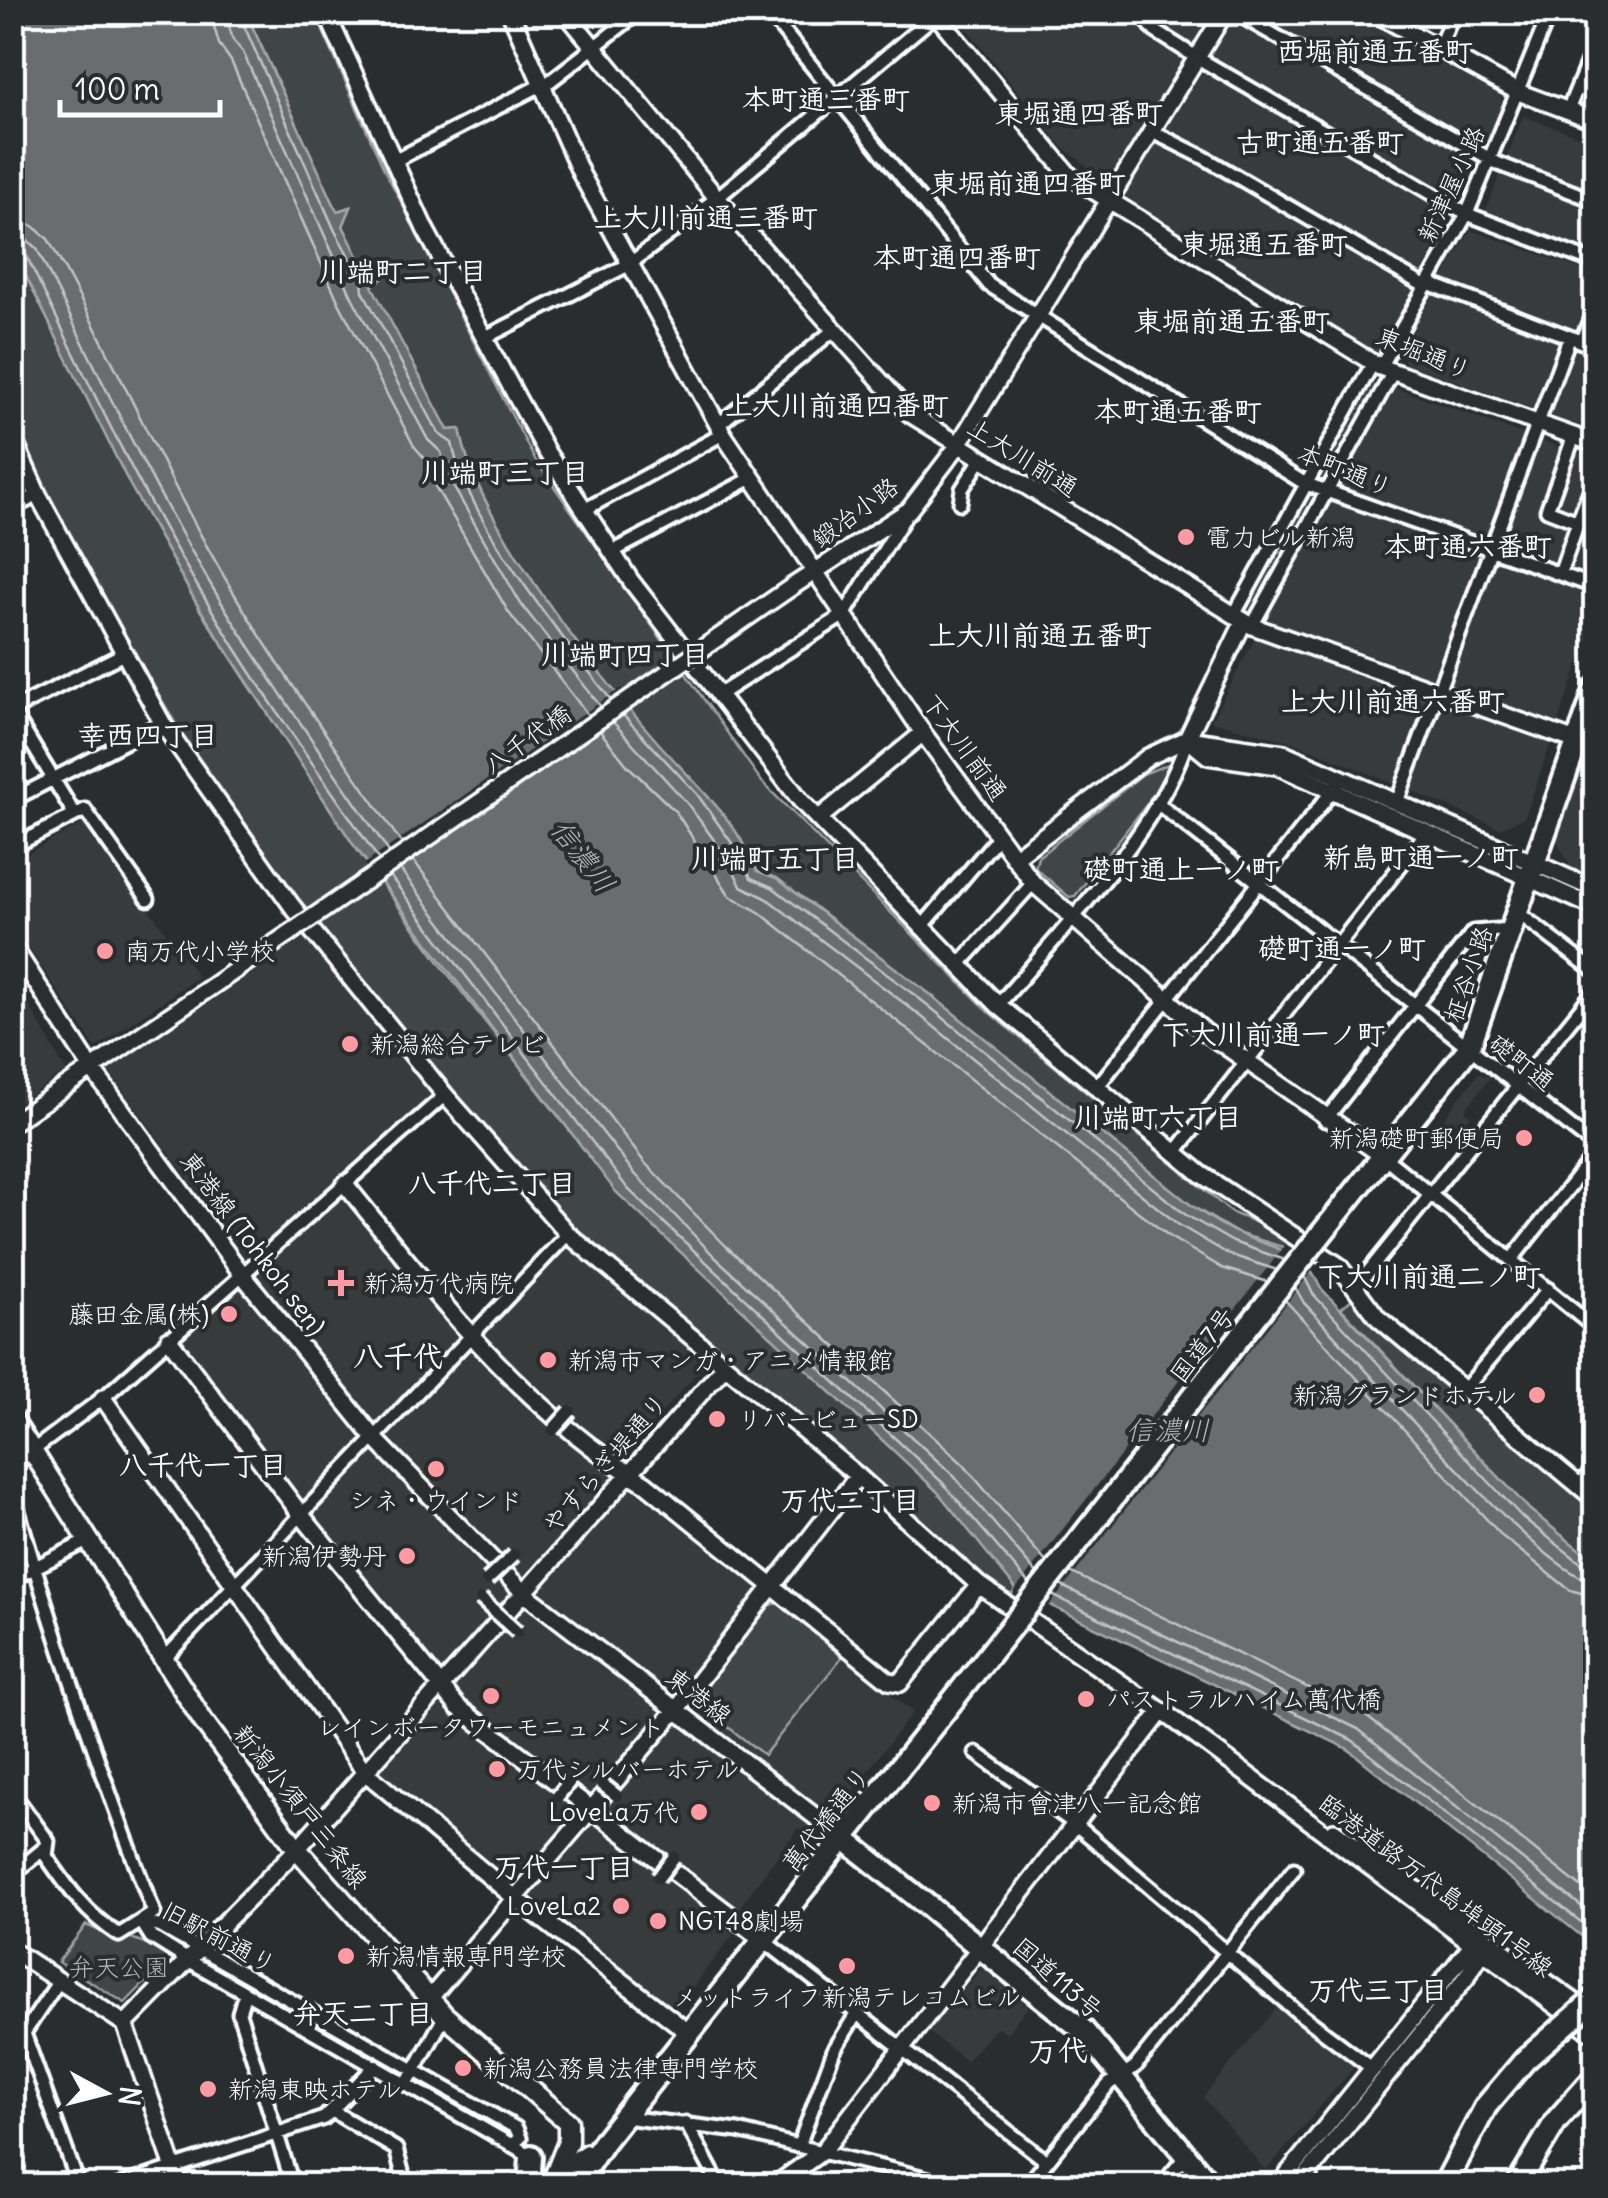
<svg xmlns="http://www.w3.org/2000/svg" width="1608" height="2198" viewBox="0 0 1608 2198" font-family="Delius,'Klee One',sans-serif">
  <rect width="100%" height="100%" fill="#2a2d2e"/>
  <filter id="ink" filterUnits="userSpaceOnUse"><feTurbulence type="fractalNoise" baseFrequency=".01" numOctaves="2"/><feDisplacementMap in="SourceGraphic" scale="20" xChannelSelector="R" yChannelSelector="G"/><feConvolveMatrix kernelMatrix="1 2 1 2 8 2 1 2 1" color-interpolation-filters="sRGB"/></filter>
  <g filter="url(#ink)">
    <path fill="#373a3b" d="M954 13H1213L1116 178 1104 180 1063 147Z
      M1233 13H1348L1500 95 1503 105 1462 194 1447 213 1449 222 1380 351 1372 353 1126 197 1127 188 1212 57 1210 52Z
      M1523 116 1595 142V254L1485 213Z
      M1471 230 1595 274V431L1405 363 1402 349Z
      M1370 383 1384 385 1254 614 1242 607Z
      M1390 386 1595 460V617L1525 817 1500 828 1296 743 1211 721Z
      M1595 723V877L1570 866 1555 837Z
      M86 822 198 977 96 1048 13 925 12 862Z
      M305 938 438 1093 339 1183 470 1345 569 1245 707 1362 610 1471 913 1712 814 1841 798 1828 725 1927 733 1935 675 2010 373 1767 447 1684 177 1337 256 1271 108 1070Z
      M28 1003 66 1071 13 1107V1010Z
      M1479 1073 1490 1078 1465 1110 1471 1116 1463 1126 1457 1121 1438 1148 1427 1140Z
      M982 1968 1028 2006 1007 2033 997 2027 966 2061 927 2031Z
      M1280 2004 1354 2067 1266 2171 1203 2097Z"/>
    <path fill="#414445" stroke="#a0a2a2" stroke-width="2.5" d="M246 13H315L383 167 534 458 762 782 990 1013 1232 1213 1291 1236 1286 1248 1237 1233 1192 1206 931 995 777 878 757 871C735 816 692 782 654 739 593 669 474 517 460 429L448 430 371 285 385 276 364 269 343 226 351 207 337 211Z
      M13 250 130 485 200 610 353 844 444 969 617 1192 937 1491 1014 1584 1016 1589 1007 1600 913 1513 582 1240 354 977 210 783 87 571 13 421Z
      M1168 764 1171 770 1161 786 1075 896 1069 897 1035 868 1038 857 1143 774Z
      M1352 1299 1595 1508V1562L1530 1510 1341 1308Z
      M780 1602 842 1657 764 1755 691 1698 762 1608Z
      M86 1925 120 1940 129 1937 173 1954 125 2003 58 1962Z"/>
    <path fill="#6a6c6d" stroke="#a6a7a7" stroke-width="2.5" d="M13 13H246L337 211 351 207 343 226 364 268 386 276 372 286 448 430 460 429C474 518 593 668 654 738 692 782 735 816 757 871L776 878 931 995 1192 1206C1206 1215 1220 1225 1235 1232 1269 1249 1303 1247 1320 1287L1530 1510 1595 1562V1947L1348 1749 1016 1589 937 1491 616 1192 353 844 200 609 130 485 13 250Z"/>
    <path fill="#2a2d2e" d="M621 688 635 706 377 883 364 864Z
      M1287 1243 1316 1266 1047 1609 1013 1593Z"/>
    <g fill="none" stroke-linecap="round" stroke-linejoin="round">
      <path stroke="#c3c4c5" stroke-width="2.5" d="M210 12 219 44 231 61 339 303 414 446 427 461 432 481 509 613 588 715
        M225 12 233 40 243 52 352 297 428 440 441 452 446 474 521 604 601 707
        M238 12 335 231 362 280 363 291 439 434 452 443C467 521 561 635 611 700
        M12 221 33 226 48 239C113 354 164 476 232 590 284 678 345 760 402 844
        M12 236 26 239 37 249C95 367 152 487 220 600 273 687 333 769 389 852
        M12 249 26 255C84 374 141 494 210 607 262 694 322 776 379 860
        M623 715 697 794 739 853 751 878 772 887 925 1003 1186 1215 1233 1242 1285 1260
        M613 722 687 803 728 859 741 886 766 898 917 1013 1179 1225 1228 1254 1277 1270
        M600 731 627 765 676 812 730 896 759 912 1170 1237 1222 1268 1268 1282
        M413 860 645 1163 726 1246 963 1464 1046 1562
        M400 869 634 1173 715 1257 953 1475 1037 1574
        M390 876 628 1189 944 1484 1029 1584
        M1304 1276 1313 1294 1522 1517 1586 1567 1596 1569
        M1295 1287 1304 1303C1352 1351 1543 1579 1596 1582
        M1285 1300 1503 1537 1570 1590 1596 1597
        M1070 1572 1366 1716 1596 1899
        M1060 1585 1358 1729 1596 1918
        M1052 1595 1352 1740 1596 1934"/>
      <defs>
        <path id="street" d="M768 12 989 285 1304 483 1596 587
          M1140 12 1155 31 1196 57 1467 214 1596 263
          M1248 20 1499 164 1596 201
          M1438 50 1454 12
          M540 89 639 12
          M1568 110 1596 42
          M1151 131 1205 158 1426 287
          M396 160 539 86
          M1428 283 1596 347
          M484 338 628 265 717 198 939 12
          M1581 342 1596 305
          M1380 367 1467 214 1550 12
          M718 425 835 329
          M960 503 962 489 980 461
          M12 508 38 495
          M584 510 723 434
          M1578 522 1596 475
          M612 552 752 478
          M1560 574 1578 522 1547 510 1574 436
          M1234 615 1373 363
          M1252 626 1393 372
          M717 696 844 615 909 510
          M12 710 123 654
          M12 711 75 815 12 847
          M1576 741 1596 748
          M12 800 162 723
          M1397 802 1569 339
          M1157 803 1596 1147
          M75 815 85 810 148 899
          M1517 912 1596 972
          M921 928 999 836
          M958 966 1033 883
          M998 1005C1057 937 1163 824 1187 739
          M1097 1087 1337 785
          M1325 1120 1473 932 1511 929
          M1175 1153 1426 833
          M1383 1156 1596 1329
          M1512 1259 1596 1153
          M1356 1287 1596 989
          M1465 1389 1548 1289
          M12 1466 103 1398 445 1095
          M1578 1486 1596 1467
          M12 1489C52 1633 101 1774 154 1913L119 1935C86 1914 68 1888 46 1856L48 1841 12 1792
          M12 1579 89 1540
          M164 1659 568 1234
          M976 1753 1075 1824 1296 2011 1373 2069
          M12 1875 47 1846
          M141 1921 151 1937 188 1960 531 2156
          M141 1921 161 1927 516 2128 520 2138 511 2145
          M763 1940 1046 2161
          M245 1993 239 2013 293 2186
          M24 2033 79 2186
          M12 2036 24 2033 59 1981
          M410 2078 445 2016
          M334 2112 396 2149 406 2186
          M624 2117 738 2131 957 2186
          M686 2123 720 2186
          M799 2145 834 2050 857 2013
          M118 2186 324 2118 375 2066
          M1027 2186 1109 2084 1135 2067 1294 1869
          M1161 2186 1186 2156"/>
        <path id="secondary" d="M326 12 425 229 546 451 631 581 801 801 998 1005 1201 1174 1339 1266 1378 1318 1596 1500
          M510 12 581 174 723 434 923 733 1033 883 1205 1032 1383 1156
          M565 12 717 198 910 414 1252 626 1576 741
          M934 12 1070 176 1380 367 1596 444
          M1373 12 1518 92 1596 121
          M12 436 38 495 164 726 292 906 445 1095 568 1234 858 1476 979 1585 1173 1719 1596 2036
          M793 586 909 510 957 447 1225 12
          M1187 739 1208 756 1277 766 1596 908
          M1187 739 1284 753 1596 890
          M818 819 923 733
          M1014 858 1148 757 1187 739 1244 621
          M12 945 92 1069 242 1274 376 1440 524 1593 843 1838
          M12 1123 290 933
          M345 1184C434 1294 523 1410 646 1484L889 1681 900 1683 979 1585
          M169 1339 302 1516 458 1707 763 1940
          M103 1398 365 1772 515 1898 689 2033
          M1334 1831 1596 2017
          M12 1950 125 2024 180 2186
          M429 1999 676 1710 858 1476
          M125 2024 297 1849 724 1367
          M774 2186 823 2151 1162 1711
          M1278 2186 1471 1946 1478 1943
          M1298 2186 1466 1978 1485 1948"/>
        <path id="primary" d="M12 1419 203 1721 297 1849 445 2016 568 2122V2142L552 2182"/>
        <path id="highway" d="M1318 1238 1469 1048 1596 688
          M843 1838 1083 2030 1211 2186
          M522 2186 530 2173 531 2156
          M544 2186 587 2155
          M574 2186 604 2141 1014 1623
          M1444 2186 1486 2106
          M1517 2186 1556 2121 1596 2076"/>
      </defs>
      <use href="#street" stroke="#fff" stroke-width="19"/>
      <use href="#secondary" stroke="#fff" stroke-width="22"/>
      <use href="#primary" stroke="#fff" stroke-width="25"/>
      <use href="#highway" stroke="#fff" stroke-width="28"/>
      <use href="#street" stroke="#2a2d2e" stroke-width="11"/>
      <use href="#secondary" stroke="#2a2d2e" stroke-width="15"/>
      <use href="#primary" stroke="#2a2d2e" stroke-width="18"/>
      <use href="#highway" stroke="#2a2d2e" stroke-width="20"/>
      <defs>
        <path id="street-bridge" d="M553 1430 570 1411
          M487 1580 514 1555
          M481 1599 517 1632
          M602 1784 616 1795
          M558 1796 569 1782
          M658 1878 674 1857"/>
        <path id="secondary-bridge" d="M290 933 793 586"/>
        <path id="highway-bridge" d="M1014 1623 1318 1238
          M1486 2106 1525 2060 1596 1998"/>
      </defs>
      <use href="#street-bridge" stroke="#fff" stroke-width="19" stroke-linecap="butt"/>
      <use href="#secondary-bridge" stroke="#fff" stroke-width="22" stroke-linecap="butt"/>
      <use href="#highway-bridge" stroke="#fff" stroke-width="28" stroke-linecap="butt"/>
      <use href="#street-bridge" stroke="#2a2d2e" stroke-width="11"/>
      <use href="#secondary-bridge" stroke="#2a2d2e" stroke-width="15"/>
      <use href="#highway-bridge" stroke="#2a2d2e" stroke-width="20"/>
    </g>
  </g>
  <g fill="#ff9aa2" stroke="#2a2d2e" stroke-width="4">
    <circle cx="1186" cy="537" r="10"/>
    <circle cx="105" cy="951" r="10"/>
    <circle cx="350" cy="1044" r="10"/>
    <circle cx="1524" cy="1138" r="10"/>
    <path d="M336 1268h10v10h10v10h-10v10h-10v-10h-10v-10h10z"/>
    <circle cx="229" cy="1314" r="10"/>
    <circle cx="548" cy="1360" r="10"/>
    <circle cx="1537" cy="1395" r="10"/>
    <circle cx="717" cy="1419" r="10"/>
    <circle cx="436" cy="1469" r="10"/>
    <circle cx="407" cy="1556" r="10"/>
    <circle cx="491" cy="1696" r="10"/>
    <circle cx="1086" cy="1699" r="10"/>
    <circle cx="497" cy="1769" r="10"/>
    <circle cx="932" cy="1803" r="10"/>
    <circle cx="699" cy="1812" r="10"/>
    <circle cx="621" cy="1906" r="10"/>
    <circle cx="658" cy="1921" r="10"/>
    <circle cx="346" cy="1956" r="10"/>
    <circle cx="847" cy="1966" r="10"/>
    <circle cx="463" cy="2068" r="10"/>
    <circle cx="208" cy="2089" r="10"/>
  </g>
  <g text-anchor="middle" dominant-baseline="central" stroke-width="8" stroke-linejoin="round" paint-order="stroke">
    <g font-size="25" fill="#fff" stroke="#2a2d2e">
      <text transform="translate(1451 184) rotate(-65)">新津屋小路</text>
      <text transform="translate(1424 353) rotate(22)">東堀通り</text>
      <text transform="translate(1023 457) rotate(32)">上大川前通</text>
      <text transform="translate(1345 470) rotate(22)">本町通り</text>
      <text transform="translate(855 512) rotate(-36)">鍛冶小路</text>
      <text transform="translate(527 739) rotate(-35)">八千代橋</text>
      <text transform="translate(965 747) rotate(54)">下大川前通</text>
      <text transform="translate(1468 974) rotate(-71)">柾谷小路</text>
      <text transform="translate(1522 1062) rotate(38)">礎町通</text>
      <text transform="translate(253 1243) rotate(53)">東港線 (Tohkoh sen)</text>
      <text transform="translate(1202 1345) rotate(-52)">国道7号</text>
      <text transform="translate(605 1463) rotate(-49)">やすらぎ堤通り</text>
      <text transform="translate(699 1696) rotate(38)">東港線</text>
      <text transform="translate(301 1806) rotate(52)">新潟小須戸三条線</text>
      <text transform="translate(826 1819) rotate(-52)">萬代橋通り</text>
      <text transform="translate(1436 1885) rotate(37)">臨港道路万代島埠頭1号線</text>
      <text transform="translate(219 1937) rotate(28)">旧駅前通り</text>
      <text transform="translate(1058 1978) rotate(41)">国道113号</text>
    </g>
    <g font-size="25" fill="#fff" stroke="#2a2d2e" text-anchor="start">
      <text x="1206" y="537">電力ビル新潟</text>
      <text x="125" y="951">南万代小学校</text>
      <text x="370" y="1044">新潟総合テレビ</text>
      <text x="1504" y="1138" text-anchor="end">新潟礎町郵便局</text>
      <text x="364" y="1283">新潟万代病院</text>
      <text x="209" y="1314" text-anchor="end">藤田金属(株)</text>
      <text x="568" y="1360">新潟市マンガ・アニメ情報館</text>
      <text x="1517" y="1395" text-anchor="end">新潟グランドホテル</text>
      <text x="737" y="1419">リバービューSD</text>
      <text x="436" y="1500" text-anchor="middle">シネ・ウインド</text>
      <text x="387" y="1556" text-anchor="end">新潟伊勢丹</text>
      <text x="1106" y="1699">パストラルハイム萬代橋</text>
      <text x="491" y="1727" text-anchor="middle">レインボータワーモニュメント</text>
      <text x="517" y="1769">万代シルバーホテル</text>
      <text x="952" y="1803">新潟市會津八一記念館</text>
      <text x="679" y="1812" text-anchor="end">LoveLa万代</text>
      <text x="601" y="1906" text-anchor="end">LoveLa2</text>
      <text x="678" y="1921">NGT48劇場</text>
      <text x="366" y="1956">新潟情報専門学校</text>
      <text x="847" y="1997" text-anchor="middle">メットライフ新潟テレコムビル</text>
      <text x="483" y="2068">新潟公務員法律専門学校</text>
      <text x="228" y="2089">新潟東映ホテル</text>
    </g>
    <g font-size="25" fill="#b3b4b5" stroke="#2a2d2e">
      <text x="119" y="1967">弁天公園</text>
    </g>
    <g font-size="28" font-weight="bold" fill="#fff" stroke="#2a2d2e">
      <text x="1375" y="51">西堀前通五番町</text>
      <text x="826" y="99">本町通三番町</text>
      <text x="1079" y="113">東堀通四番町</text>
      <text x="1320" y="142">古町通五番町</text>
      <text x="1028" y="183">東堀前通四番町</text>
      <text x="706" y="217">上大川前通三番町</text>
      <text x="1264" y="244">東堀通五番町</text>
      <text x="957" y="257">本町通四番町</text>
      <text x="403" y="271">川端町二丁目</text>
      <text x="1232" y="321">東堀前通五番町</text>
      <text x="837" y="405">上大川前通四番町</text>
      <text x="1178" y="411">本町通五番町</text>
      <text x="505" y="472">川端町三丁目</text>
      <text x="1468" y="546">本町通六番町</text>
      <text x="1040" y="635">上大川前通五番町</text>
      <text x="625" y="654">川端町四丁目</text>
      <text x="1393" y="701">上大川前通六番町</text>
      <text x="148" y="735">幸西四丁目</text>
      <text x="1421" y="857">新島町通一ノ町</text>
      <text x="775" y="858">川端町五丁目</text>
      <text x="1181" y="869">礎町通上一ノ町</text>
      <text x="1342" y="948">礎町通一ノ町</text>
      <text x="1273" y="1034">下大川前通一ノ町</text>
      <text x="1158" y="1117">川端町六丁目</text>
      <text x="492" y="1183">八千代二丁目</text>
      <text x="1429" y="1276">下大川前通二ノ町</text>
      <text x="203" y="1465">八千代一丁目</text>
      <text x="850" y="1500">万代二丁目</text>
      <text x="564" y="1867">万代一丁目</text>
      <text x="1378" y="1990">万代三丁目</text>
      <text x="363" y="2013">弁天二丁目</text>
    </g>
    <g font-size="28" font-style="italic" fill="#b4b6b6" stroke="#2a2d2e">
      <text transform="translate(583 856) rotate(52)">信濃川</text>
      <text x="1168" y="1430">信濃川</text>
    </g>
    <g font-size="30" font-weight="bold" fill="#fff" stroke="#2a2d2e">
      <text x="398" y="1356">八千代</text>
      <text x="1058" y="2050">万代</text>
    </g>
  </g>
  <rect width="1608" height="2198" fill="none" stroke="#2a2d2e" stroke-width="50"/>
  <rect x="25" y="25" width="1558" height="2148" fill="none" stroke="#fff" stroke-width="4" filter="url(#ink)"/>
  <g transform="translate(105 2093) rotate(97)" stroke="#2a2d2e" stroke-width="8" paint-order="stroke">
  <path d="M0-8L18 38L0 25L-18 38Z" fill="#ffffff"/>
  <text y="-15" font-size="28" font-weight="bold" text-anchor="middle" fill="#ffffff">N</text>
  </g>
  <path d="M60 100v15h160v-15" fill="none" stroke="#ffffff" stroke-width="5"/>
  <text x="75" y="100" font-size="30" fill="#ffffff" stroke="#2a2d2e" stroke-width="8" paint-order="stroke">100 m</text>
</svg>
